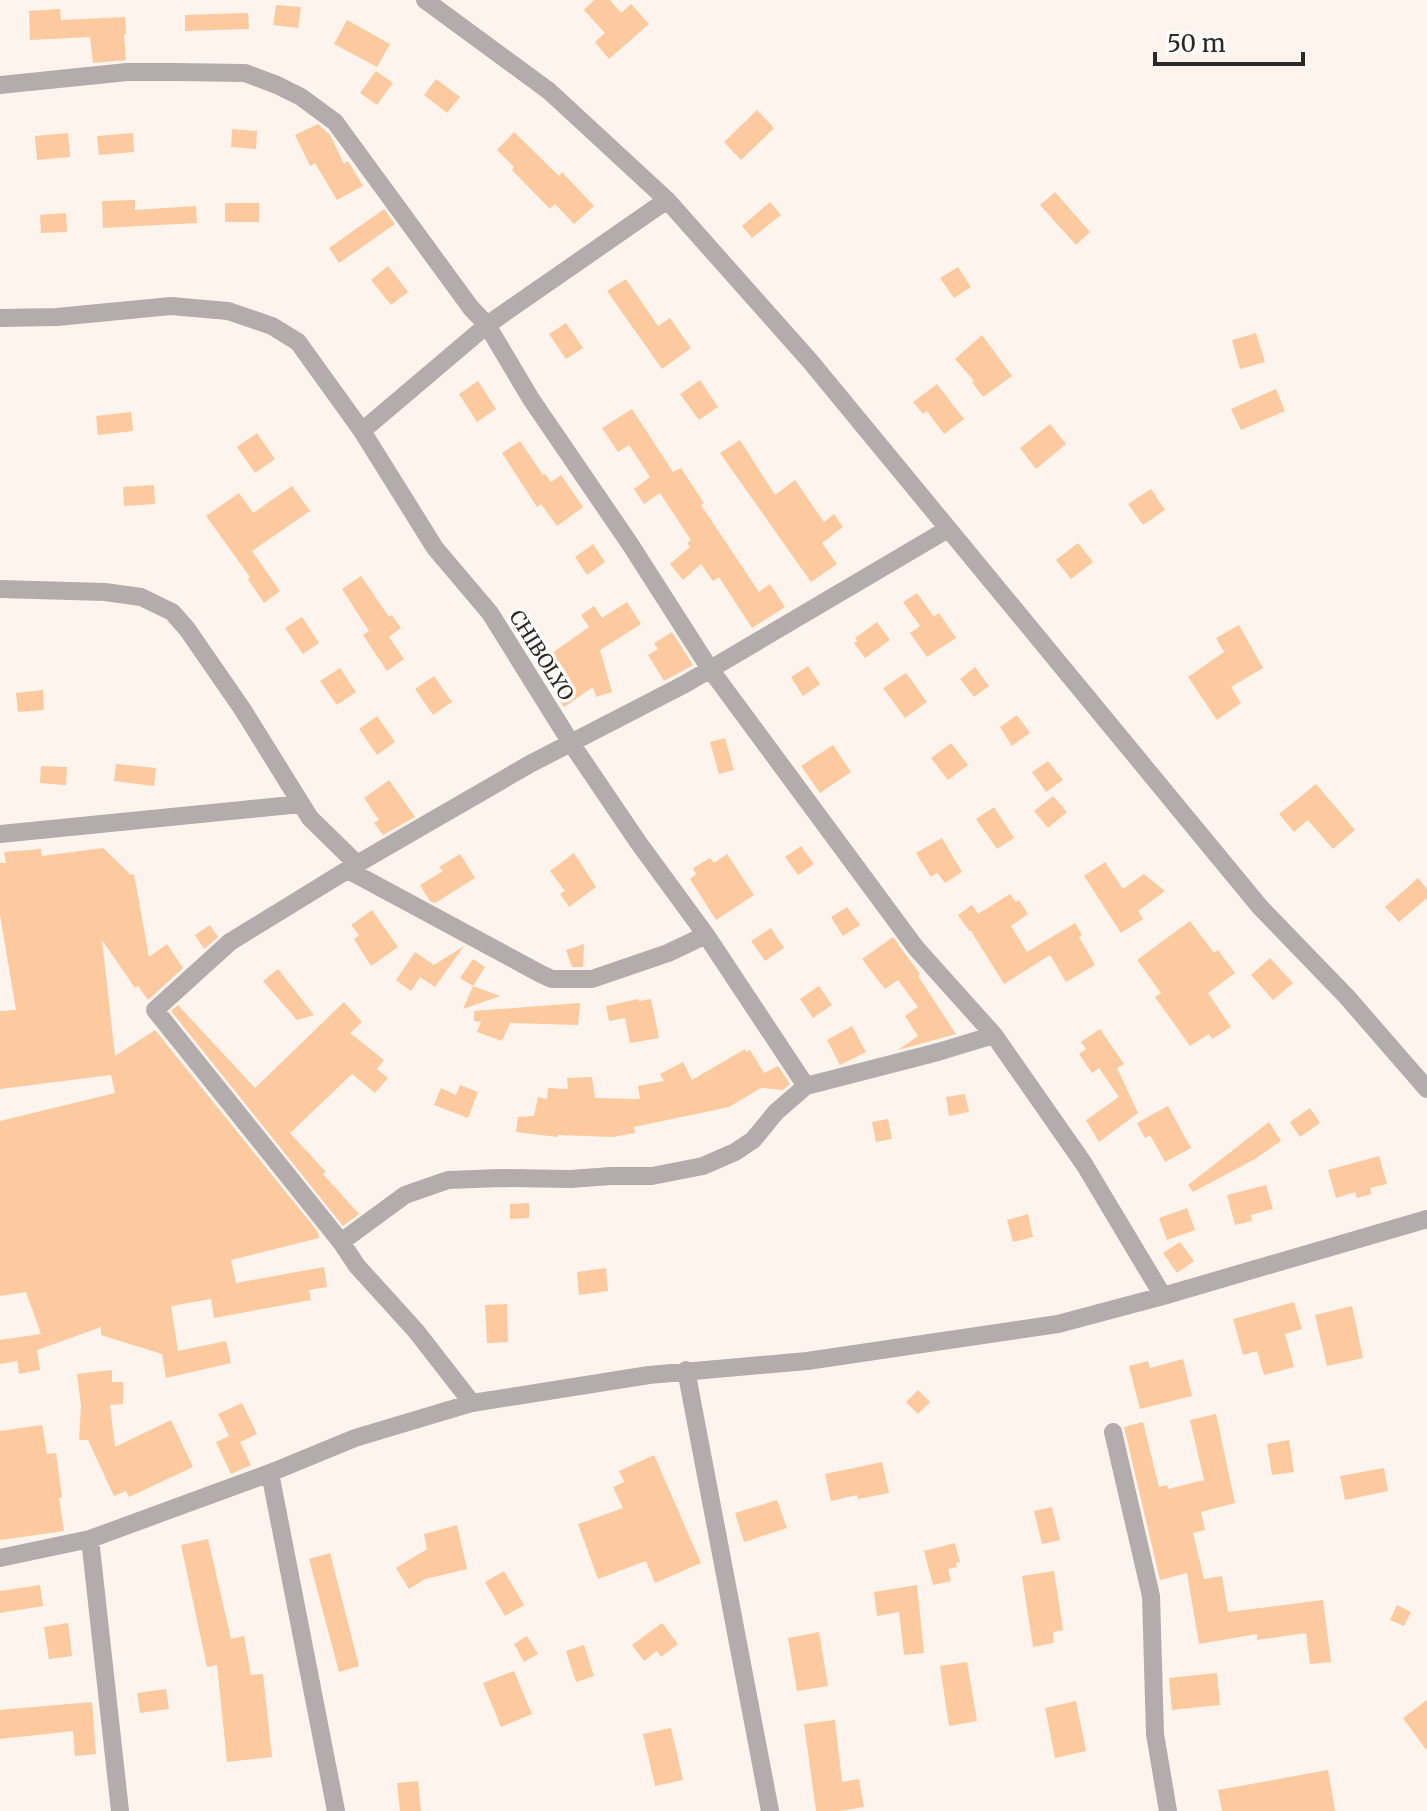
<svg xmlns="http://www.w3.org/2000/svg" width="1427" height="1811" viewBox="0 0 1427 1811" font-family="Merriweather,serif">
  <rect width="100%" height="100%" fill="#fdf5ed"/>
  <path fill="#fcca9e" d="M594 0H610L621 13 631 4 649 24 609 59 595 42 605 33 584 10Z
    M276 5 301 7 298 28 273 25Z
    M60 9 61 20 125 17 126 34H124L126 60 93 63 90 37 30 40 29 11Z
    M248 13 249 29 185 31V15Z
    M347 20 390 44 377 67 334 44Z
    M376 71 393 83 377 105 360 93Z
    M436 79 460 97 447 113 424 95Z
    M757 110 774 128 741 160 724 142Z
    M318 124 330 135 344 164 348 161 363 186 337 200 315 163 310 166 295 135Z
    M232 129 257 131 256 149 231 147Z
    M514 132 559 176 562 172 594 206 574 224 555 204 550 209 512 170 514 167 497 150Z
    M68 133 70 157 37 160 35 136Z
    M133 133 134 152 99 155 97 136Z
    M1055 192 1090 232 1076 245 1040 205Z
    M135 200V210L196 206 197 223 103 228 102 201Z
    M770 202 781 215 752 238 742 226Z
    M225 203H259V222H225Z
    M384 209 395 224 339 263 329 248Z
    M66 213 67 232 41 233 40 215Z
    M388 266 408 292 391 305 371 280Z
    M958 267 971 287 954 298 940 278Z
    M626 279 658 326 670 318 691 348 662 369 607 291Z
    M566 323 583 348 566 359 549 334Z
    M1256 333 1265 362 1240 369 1232 340Z
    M982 335 1012 376 983 397 972 382 974 381 955 359Z
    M700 380 718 407 699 420 680 394Z
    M478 381 496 409 477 422 459 394Z
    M937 384 964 419 944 434 927 411 923 414 913 402Z
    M1276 389 1285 411 1241 430 1231 409Z
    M632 409 673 472 681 468 704 503 701 505 759 592 770 584 785 607 752 628 719 577 713 581 701 564 683 580 670 564 690 547 687 543 691 540 660 493 644 504 634 489 650 477 629 445 618 452 602 428Z
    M131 412 133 431 98 435 96 416Z
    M1050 424 1066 444 1036 469 1020 448Z
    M257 433 275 459 255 473 237 447Z
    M740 440 775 495 795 480 824 522 834 514 843 527 822 543 837 564 811 582 720 453Z
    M520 441 543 475 545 474 551 482 561 475 583 507 557 526 541 504 537 507 502 453Z
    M154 485 155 504 124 506 123 487Z
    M292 486 310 511 252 551 280 591 264 603 248 579 250 577 206 516 239 493 253 513Z
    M1151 489 1165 510 1143 525 1128 504Z
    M1078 543 1093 562 1071 579 1056 560Z
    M593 544 605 562 587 575 575 557Z
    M361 576 389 617 392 615 401 628 389 637 404 659 387 671 363 635 369 631 342 589Z
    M917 593 934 617 939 613 956 638 927 657 910 633 920 626 903 602Z
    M627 602 641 624 600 650 612 692 596 697 593 687 564 707 548 684 566 672 552 653 589 627 581 615 594 606 602 618Z
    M302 617 319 643 303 654 285 628Z
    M877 622 890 640 865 658 854 643 857 641 855 638Z
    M1239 625 1263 668 1231 687 1241 703 1217 720 1188 677 1224 652 1216 638Z
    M672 632 693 665 664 681 648 655 658 649 654 643Z
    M808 666 820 684 803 696 791 677Z
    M975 667 989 686 974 697 960 679Z
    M340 668 356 692 337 705 320 681Z
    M906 673 927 702 905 718 883 688Z
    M434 676 452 702 433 715 415 689Z
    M43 690 44 710 18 712 16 693Z
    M1017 715 1030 733 1012 746 1000 727Z
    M377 716 395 742 377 755 359 729Z
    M725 738 734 770 719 774 710 742Z
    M951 743 968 765 948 780 931 758Z
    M833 745 851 772 820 793 801 766Z
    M1048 761 1063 780 1046 792 1032 772Z
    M116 764 156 768 154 786 114 781Z
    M41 766 67 767 66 785 40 783Z
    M389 780 415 817 383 835 374 823 379 820 364 798Z
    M1316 784 1355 830 1333 849 1308 820 1294 832 1279 814Z
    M1053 796 1067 812 1048 828 1034 811Z
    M994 807 1014 838 997 849 976 819Z
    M942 838 962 872 945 883 937 873 931 877 916 853Z
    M801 846 814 864 798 875 785 857Z
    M103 848 131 875 134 874 149 957 167 944 183 968 148 1000 138 986 135 988 102 940 115 1056 155 1030 318 1232 319 1238 231 1260 236 1283 324 1267 327 1287 309 1290 311 1300 214 1318 211 1299 171 1306 178 1351 226 1341 231 1363 166 1378 162 1354 101 1335V1327L37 1350 40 1370 19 1374 17 1361 0 1364V1340L41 1334 26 1292 0 1296V1121L115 1093 111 1075 0 1089V1011L16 1010 0 915V863H6L4 852 41 849 42 856Z
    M574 853 596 887 569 907 560 894 565 891 550 871Z
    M460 854 475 878 435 903 430 901 420 885 443 871 439 867Z
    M727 854 754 895 716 920 690 879 696 874 693 868 710 858 714 863Z
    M1105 862 1123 889 1144 874 1165 891 1138 911 1143 919 1121 933 1084 876Z
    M1418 878 1427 889V898L1399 922 1385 907Z
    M1010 894 1016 902 1019 900 1028 914 1011 926 1027 952 1075 923 1082 935 1079 937 1095 965 1066 982 1050 955 1004 984 971 931H969L958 915 972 905 978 914Z
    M847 907 860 925 843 936 831 917Z
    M372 910 398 947 371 966 354 939 359 935 351 925Z
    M1190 921 1214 953 1218 950 1235 973 1208 993 1231 1027 1212 1039 1209 1034 1190 1046 1155 997 1161 993 1137 960Z
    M210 925 218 937 204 949 195 935Z
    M771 928 784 948 765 961 751 941Z
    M893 937 920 974 918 976 956 1034 898 1050 918 1036 905 1016 918 1007 898 980 885 989 862 959Z
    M584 944 583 967H572L566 950Z
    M464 946 435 987 420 977 411 991 396 980 415 952 434 965Z
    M1270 958 1293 983 1273 1000 1251 975Z
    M473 959 485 967 473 986 460 978Z
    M278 969 314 1015 297 1020 263 981Z
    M473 986 500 996 463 1009Z
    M819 986 832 1005 813 1018 800 999Z
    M638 999 639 1001 651 999 659 1038 630 1043 625 1018 609 1021 606 1006Z
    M344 1002 362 1022 350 1033 384 1060 377 1069 388 1078 375 1093 352 1074 290 1133 326 1172 323 1174 359 1214 343 1226 171 1011 178 1005 255 1088Z
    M580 1003 578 1025 510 1023 502 1041 477 1032 481 1022 474 1021V1011Z
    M852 1026 866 1052 840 1065 827 1040Z
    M1100 1029 1124 1064 1117 1068 1138 1113 1099 1142 1086 1120 1119 1097 1099 1068 1092 1073 1079 1054 1086 1049 1081 1042Z
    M745 1049 746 1052 750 1050 764 1073 778 1066 790 1084 783 1090 761 1088 729 1107 634 1127 635 1133 613 1137 558 1135 557 1137 516 1132 518 1117 534 1116 538 1097 547 1099 548 1088 568 1089 567 1078 592 1077 595 1098 640 1099 638 1086 664 1081 660 1074 683 1062 692 1080Z
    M460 1085 478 1092 468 1118 434 1105 441 1088 456 1095Z
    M965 1094 969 1112 949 1116 946 1097Z
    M1168 1106 1191 1148 1165 1162 1150 1135 1145 1138 1137 1123Z
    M1310 1108 1320 1123 1300 1137 1290 1122Z
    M888 1119 892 1139 876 1142 872 1122Z
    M1269 1122 1281 1141 1255 1159 1193 1192 1188 1185Z
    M1379 1156 1387 1184 1370 1188 1372 1194 1357 1198 1355 1192 1336 1198 1328 1170Z
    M1266 1185 1273 1209 1251 1215 1252 1221 1235 1225 1227 1195Z
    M529 1203V1218L510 1219V1204Z
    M1187 1208 1195 1230 1167 1240 1159 1218Z
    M1028 1214 1033 1237 1013 1242 1007 1220Z
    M1180 1242 1194 1261 1177 1273 1163 1253Z
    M606 1268 608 1291 579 1295 577 1272Z
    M1294 1302 1302 1329 1285 1334 1294 1367 1264 1375 1257 1351 1243 1355 1233 1319Z
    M507 1304 508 1342 487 1343 485 1305Z
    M1352 1306 1363 1358 1327 1366 1315 1315Z
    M1183 1359 1192 1396 1140 1409 1129 1366 1148 1361 1150 1368Z
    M112 1370V1382H123V1404L110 1405 115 1447 171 1420 193 1467 129 1497 126 1491 114 1496 88 1440H79L81 1406 77 1374Z
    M918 1390 930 1402 918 1414 906 1402Z
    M242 1403 257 1434 240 1442 251 1465 231 1474 216 1442 229 1436 218 1414Z
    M1216 1414 1235 1503 1201 1512 1205 1530 1193 1533 1204 1579 1222 1576 1228 1612 1323 1600 1331 1662 1310 1664 1306 1633 1257 1640V1634L1199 1644 1187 1573 1160 1580 1124 1427 1143 1422 1159 1487 1167 1485 1168 1489 1204 1480 1190 1420Z
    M42 1425 47 1454 56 1453 62 1497 59 1498 64 1531 0 1540V1431Z
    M1289 1440 1294 1472 1272 1475 1267 1444Z
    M654 1455 701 1563 655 1583 646 1561 598 1579 578 1524 623 1508 613 1487 624 1482 619 1471Z
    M882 1462 889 1493 858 1499 857 1495 831 1501 825 1474Z
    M1384 1468 1388 1491 1345 1500 1340 1476Z
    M777 1500 787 1528 744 1542 735 1513Z
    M1052 1507 1060 1540 1042 1544 1034 1511Z
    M457 1525 467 1569 425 1579 409 1589 396 1568 427 1549 424 1534Z
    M208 1539 231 1639 244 1636 251 1675 263 1674 272 1757 227 1762 217 1665 207 1667 181 1545Z
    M955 1543 960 1562 956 1563 957 1567 948 1569 951 1581 933 1585 924 1551Z
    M330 1553 359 1666 339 1672 309 1559Z
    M504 1571 524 1605 505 1616 485 1582Z
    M1054 1571 1063 1630 1053 1632 1054 1643 1033 1647 1022 1576Z
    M40 1585 43 1606 0 1613V1591Z
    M917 1585 924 1653 904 1655 899 1612 877 1616 874 1592Z
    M1397 1605 1411 1612 1404 1626 1390 1620Z
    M68 1623 72 1656 49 1659 44 1627Z
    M662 1623 678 1644 661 1657 657 1651 644 1661 632 1645Z
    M819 1632 828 1686 797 1691 788 1638Z
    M527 1636 538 1654 524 1662 514 1644Z
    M584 1645 594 1676 576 1682 566 1651Z
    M967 1662 977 1721 949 1726 940 1666Z
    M514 1671 532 1714 501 1727 483 1683Z
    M1217 1673 1220 1705 1172 1710 1169 1678Z
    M166 1689 169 1709 140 1713 137 1693Z
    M1427 1700V1751L1403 1718Z
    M1076 1701 1086 1751 1055 1758 1045 1708Z
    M92 1702 96 1754 75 1756 73 1731 0 1739V1710Z
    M835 1720 842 1782 859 1779 864 1807 839 1811H816L804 1724Z
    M671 1728 683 1780 655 1786 643 1734Z
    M1328 1770 1335 1811H1222L1218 1790Z
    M418 1781 421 1811H400L397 1783Z"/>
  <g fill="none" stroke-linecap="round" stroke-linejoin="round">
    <path stroke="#b4abac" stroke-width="18" d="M425 0 549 91 667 200 810 361 1260 907 1347 997 1427 1089
      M0 85 127 72H174L245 73 277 85 301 97 335 122 471 308 487 325 531 399 630 544 710 669 916 948 994 1035 1084 1164 1163 1296
      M0 318 57 317 171 306 228 311 272 326 298 342 362 431 435 548 490 613 571 743 638 842 706 935 806 1086 938 1052 994 1035
      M362 431 487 325 667 200
      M0 589 105 592 141 597 172 612 187 629 243 710 310 818 357 864
      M0 834 301 804
      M348 870 541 974 552 979H592L668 953 706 935
      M341 1242 405 1195 448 1180 501 1178 570 1179 611 1176H652L703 1166 735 1152 753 1140 776 1112 806 1086
      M686 1370 770 1811
      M472 1403 416 1331 357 1266 341 1242 155 1010 230 942 357 864 530 764 685 684 948 529
      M1113 1432 1151 1596 1155 1734 1168 1811
      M270 1473 336 1811
      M90 1539 120 1811
      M0 1558 90 1539 270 1473 355 1438 472 1403 649 1375 807 1361 1058 1324 1163 1296 1427 1219"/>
  </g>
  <g text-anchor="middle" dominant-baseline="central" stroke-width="7" stroke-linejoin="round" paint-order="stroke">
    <g font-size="20" fill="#2d2823" stroke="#fff">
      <text transform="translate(542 655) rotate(58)">CHIBOLYO</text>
    </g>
  </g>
  <path d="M1155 52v12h148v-12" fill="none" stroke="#2d2823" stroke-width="4"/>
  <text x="1167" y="52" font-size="24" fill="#2d2823" stroke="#ffffff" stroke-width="6" paint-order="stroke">50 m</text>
</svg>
